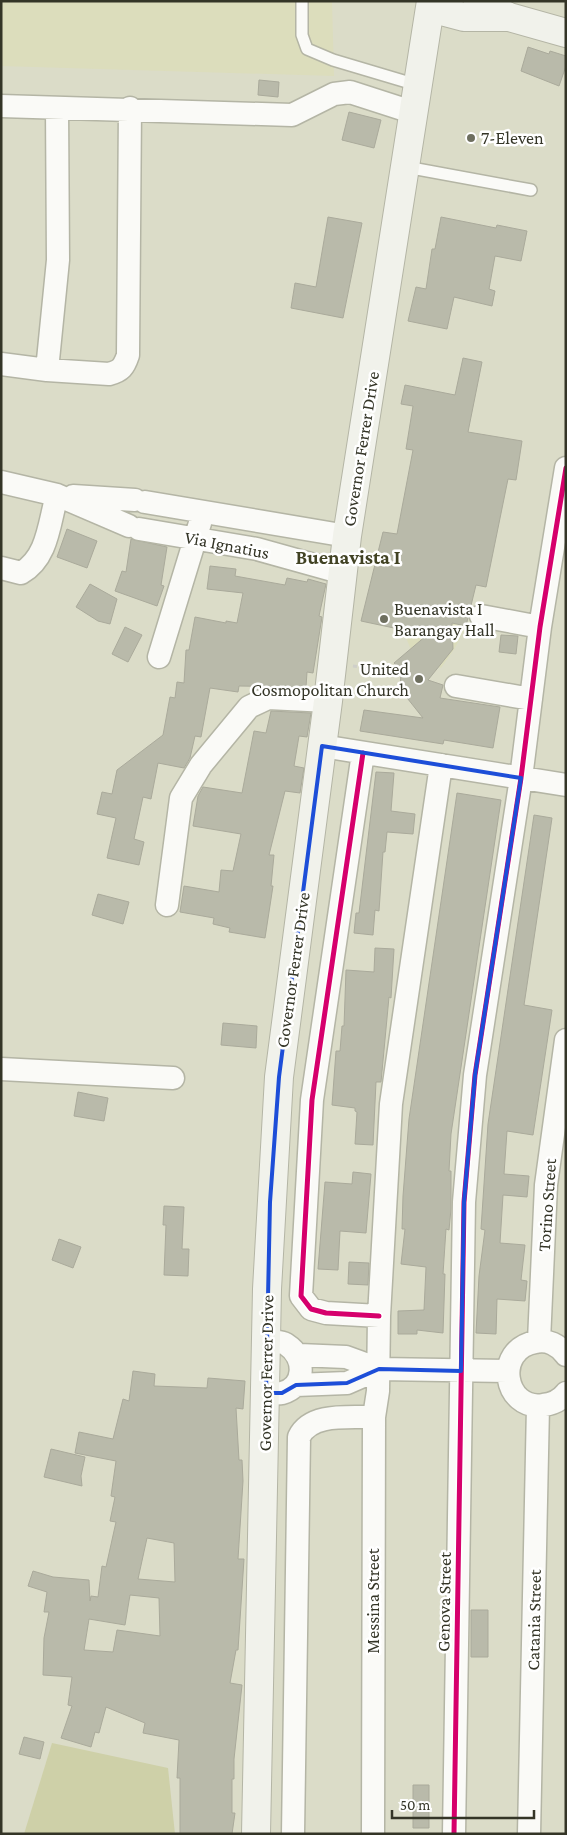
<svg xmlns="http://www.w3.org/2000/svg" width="567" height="1835" viewBox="0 0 567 1835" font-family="'Crimson Pro',serif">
  <rect width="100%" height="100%" fill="#dbdcc8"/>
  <path fill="#dcddbc" d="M1 1H332L334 76 1 66Z
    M406 614 466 626 455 648 441 668 415 660 403 630Z"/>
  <path fill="#ced0a8" d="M52 1743 168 1768 175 1834H24Z"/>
  <path fill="#b9baaa" stroke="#aaaa9b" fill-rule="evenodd" d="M528 47 549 54 550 51 566 56V66L559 86 521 71Z
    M259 80 279 82 278 97 258 95Z
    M349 112 381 120 374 148 342 140Z
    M328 217 362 223 343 318 291 308 295 283 316 287Z
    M441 217 496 228 497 225 527 231 521 261 495 256 489 289 495 291 492 306 454 297 447 329 408 321 416 287 426 289 432 249H435Z
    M463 358 482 362 468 432 522 441 516 480 508 479 486 587 476 585 466 626 452 623 453 649 428 680 443 685 440 698 500 707 493 748 444 740 443 744 360 731 364 710 423 718 400 689 401 671 394 663 427 635 361 621 383 532 397 534 413 450 406 449 413 406 401 404 405 385 455 395Z
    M67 529 97 541 87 568 57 557Z
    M131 539 167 547 161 585 164 586 157 606 115 591 122 571 126 572Z
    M210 566 236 569 235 576 285 585 287 578 307 582 308 579 326 584 319 616 322 617 313 673 307 672 306 687 239 686 238 692 210 688 201 737 195 736 190 758 184 768 158 763 151 799 143 797 134 839 144 842 139 865 107 858 116 818 97 814 102 792 112 794 117 770 163 735 170 697 175 698 177 682 184 683 186 650H189L195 617 226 623V621L237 623 243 593 207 589Z
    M90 584 117 599 110 624 98 621 76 607Z
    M125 627 142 635 128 662 112 654Z
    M501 635 518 636 516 654 499 652Z
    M271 711 311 713 307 737 299 736 294 766 304 768 300 793 285 791 269 855H274L271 886H273L265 938 229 932 230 928 213 924 214 918 180 912 184 886 219 892 221 870 233 871 241 834 193 826 198 796 203 787 242 793 254 731 266 733Z
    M376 772 394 773 391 811 415 814 413 834 387 832 385 852H383L379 911 375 910 373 935 354 933 356 913H359Z
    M457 793 501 800 451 1134 449 1171H451V1209L449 1230 446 1229 443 1274H445L443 1333 417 1330V1334H398V1311L424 1310 426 1267 401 1264 405 1229H402L403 1196 409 1119Z
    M534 815 552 818 524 1005 552 1010 533 1135 507 1131 504 1174 529 1176 527 1197 503 1195 500 1243 525 1245 521 1280 527 1281 525 1301 497 1299 496 1334 476 1333 479 1276 485 1230 481 1229 488 1124Z
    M98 894 129 902 123 924 92 915Z
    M375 948 394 949 391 998 389 997 381 1082H376L373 1145 355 1144 357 1112 355 1111V1108L332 1105 336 1051H340L342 1026H344L346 970 374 972Z
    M223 1023 257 1026 256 1048 221 1045Z
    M78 1092 108 1098 104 1121 74 1116Z
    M353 1172 371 1174 366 1233 340 1231 338 1270 318 1269 325 1182 352 1184Z
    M164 1206 184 1207 182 1249H189L188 1276 164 1275 166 1225H163Z
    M59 1239 81 1247 73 1268 52 1260Z
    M349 1262 369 1263 368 1285 348 1284Z
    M133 1371 155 1374 154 1386 207 1388 208 1378 245 1381 243 1409 236 1408 239 1460H242L243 1481 238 1559H244L238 1650H236L230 1683 242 1685 234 1759V1779H232V1813H235L232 1834H180V1778H177L179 1740 143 1733 145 1723 106 1707 99 1733 95 1732 91 1747 61 1738 72 1706 68 1705 72 1677 43 1675 44 1638 49 1612H44L47 1592 28 1586 33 1571 53 1577 89 1580 90 1601 91 1596 98 1597 102 1566 106 1567 116 1522 110 1521 115 1497 111 1496 116 1461 75 1453 79 1432 113 1439 123 1399 129 1401ZM147 1538 174 1543 175 1582 138 1579ZM130 1595 159 1598 160 1636 117 1630 113 1652 84 1650 89 1619 125 1625Z
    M51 1449 85 1457 81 1476 82 1486 44 1477Z
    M471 1610H488V1657H471Z
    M24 1737 44 1742 40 1759 19 1754Z
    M413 1785H429V1828H413Z"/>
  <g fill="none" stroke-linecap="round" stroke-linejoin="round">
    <defs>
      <path id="lane" d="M302 1V35L307 49 333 60 417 85
        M406 167 531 190"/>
      <path id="street" d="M1 106 292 115 334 94 350 92 415 113
        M1 364 47 370 109 374C121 371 124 367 128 355L130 108
        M47 370 58 260 57 108
        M1 482 57 495 129 526
        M73 496 135 500
        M145 502 347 536
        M139 529 257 549 343 573
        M1 568 21 573C48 558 49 523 57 495
        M481 616 540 627
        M159 657 200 523
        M456 686 531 699
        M322 746 566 785
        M363 753 312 1100 301 1296 311 1309 326 1313 379 1316
        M167 905 181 798 201 765 249 707 268 698 328 701
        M1 1069 173 1078
        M539 1341 546 1185 566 1040
        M299 1355 346 1357 379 1369 507 1371
        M566 1355C559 1345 547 1339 536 1342 493 1349 504 1411 543 1405 552 1404 560 1401 566 1393
        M296 1385 347 1383 379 1369
        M266 1393C271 1393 278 1394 282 1393 306 1387 306 1357 287 1345 282 1341 274 1342 268 1342
        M293 1834 299 1437C311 1412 350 1418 374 1417
        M373 1834 374 1417 378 1391 379 1316 391 1104 441 765
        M454 1834 464 1202 475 1075 521 778 540 627 566 468
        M529 1834 538 1406"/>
      <path id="secondary" d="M478 1 509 17 566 33
        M430 8 464 17H505
        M256 1834 267 1289 279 1077 328 701 347 536 431 1"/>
    </defs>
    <use href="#lane" stroke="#b4b5a5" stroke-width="14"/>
    <use href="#street" stroke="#b4b5a5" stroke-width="25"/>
    <use href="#secondary" stroke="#b4b5a5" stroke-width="30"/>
    <path stroke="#cfcfc9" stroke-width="3" stroke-dasharray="4 2.5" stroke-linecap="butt" d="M353 666 395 672"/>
    <use href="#lane" stroke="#fafaf7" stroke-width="11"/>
    <use href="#street" stroke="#fafaf7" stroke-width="22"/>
    <use href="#secondary" stroke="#f1f2eb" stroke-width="28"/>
    <defs>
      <path id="cycleway" d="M363 753 312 1100 301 1296 311 1309 326 1313 379 1316
        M454 1834 464 1202 475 1075 521 778 540 627 566 468"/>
    </defs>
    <use href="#cycleway" stroke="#fff" stroke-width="8"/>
    <use href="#cycleway" stroke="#d6006c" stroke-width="5"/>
  </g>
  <path fill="none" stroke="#1d4ed8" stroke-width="4" stroke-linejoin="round" d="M322 746 521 778 475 1075 464 1202 461 1371 379 1369 347 1383 296 1385 282 1393H266L270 1202 279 1077Z"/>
  <g fill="#6e6f5f" stroke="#fff" stroke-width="2">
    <circle cx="471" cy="138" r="5"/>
    <circle cx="384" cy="619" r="5"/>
    <circle cx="419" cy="679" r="5"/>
  </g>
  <g text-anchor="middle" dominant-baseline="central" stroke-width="5" stroke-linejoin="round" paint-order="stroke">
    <g font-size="18" fill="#343527" stroke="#fff" text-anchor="start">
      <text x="481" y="138">7-Eleven</text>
      <text x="394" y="609">Buenavista I<tspan x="394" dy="21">Barangay Hall</tspan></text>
      <text x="409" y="669" text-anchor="end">United<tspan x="409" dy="21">Cosmopolitan Church</tspan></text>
    </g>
    <g font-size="18" fill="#343527" stroke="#fff">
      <text transform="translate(361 449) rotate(-81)">Governor Ferrer Drive</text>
      <text transform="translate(227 545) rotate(11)">Via Ignatius</text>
      <text transform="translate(293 970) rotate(-82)">Governor Ferrer Drive</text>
      <text transform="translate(547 1205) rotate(-86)">Torino Street</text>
      <text transform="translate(266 1373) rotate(-89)">Governor Ferrer Drive</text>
      <text transform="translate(373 1601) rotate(-90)">Messina Street</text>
      <text transform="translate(444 1602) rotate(-89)">Genova Street</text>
      <text transform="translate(534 1620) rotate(-89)">Catania Street</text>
    </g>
    <g font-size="20" font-weight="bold" fill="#414223" stroke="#fff">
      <text x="348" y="557">Buenavista I</text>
    </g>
  </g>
  <rect width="567" height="1835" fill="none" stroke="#343527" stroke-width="5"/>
  <path d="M392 1810v8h142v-8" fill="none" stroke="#343527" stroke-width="2.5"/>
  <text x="400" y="1810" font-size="15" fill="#343527" stroke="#ffffff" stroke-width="4" paint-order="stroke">50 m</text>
</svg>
